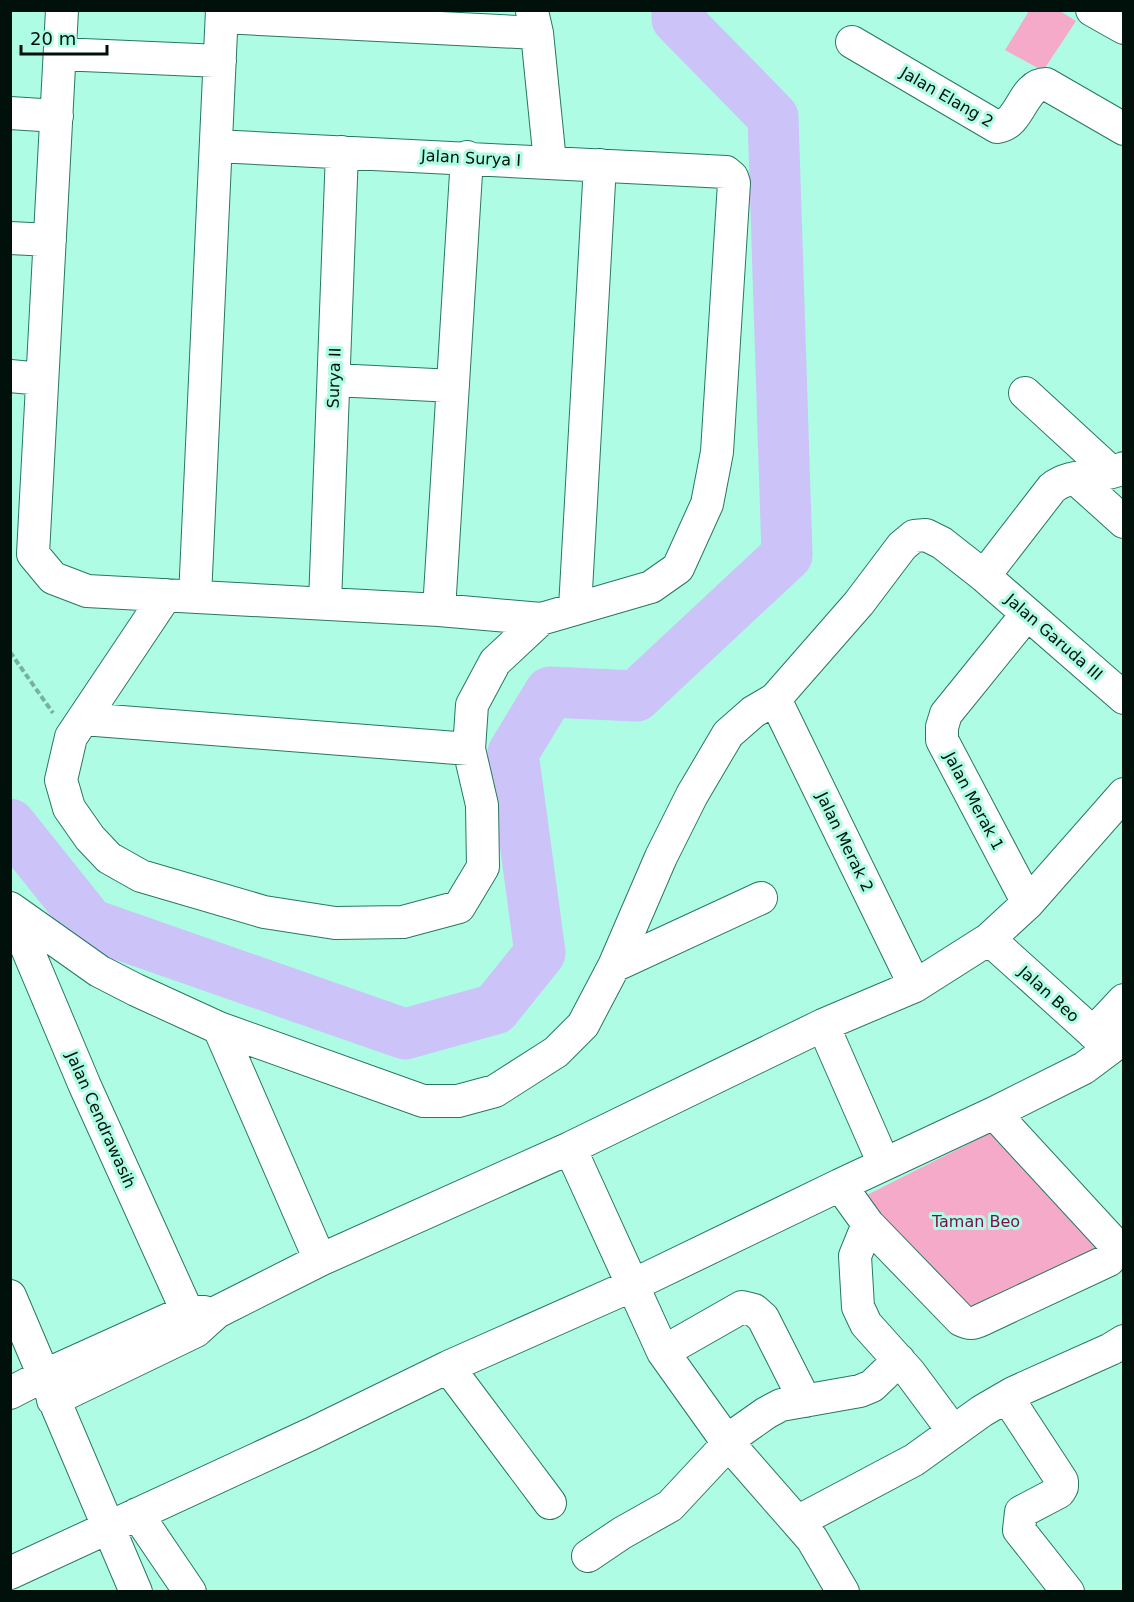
<svg xmlns="http://www.w3.org/2000/svg" width="1134" height="1602" viewBox="0 0 1134 1602" font-family="'DejaVu Sans',sans-serif">
  <rect width="100%" height="100%" fill="#aefce3"/>
  <path fill="#f6aaca" d="M1029 11H1060L1076 21 1043 71 1005 50Z
    M992 1132 1101 1253 967 1316 857 1200Z"/>
  <g fill="none" stroke-linecap="round" stroke-linejoin="round">
    <path stroke="#ccc3f8" stroke-width="51" d="M10 824 90 924 405 1034 495 1009 540 953 513 753 550 692 636 696 787 555 773 117 677 19V10"/>
    <defs>
      <path id="street" d="M62 10 33 554 53 578 87 591 439 610 541 619 651 587 678 568 707 504 717 452 734 183 732 177 726 172 216 146
        M1092 10 1124 28
        M532 11 537 33 550 162
        M222 17 537 33
        M852 42 997 127C1021 125 1022 84 1046 84L1124 129
        M60 54 220 61
        M10 113 57 116
        M10 238 50 240
        M10 376 42 379
        M335 380 453 386
        M1025 393 1111 472
        M1075 478 1124 522
        M984 576 1052 488C1072 472 1101 479 1124 468
        M166 595 71 737 61 780 69 808 90 838 109 858 141 876 264 912 335 923 403 922 459 907 483 867 482 805 469 749 472 705 495 662 541 619
        M195 597 222 10
        M325 603 342 152
        M575 608 600 165
        M439 610 467 157
        M1027 614 946 714 942 727V740L1028 903
        M775 699 915 986
        M83 719 469 749
        M10 908 99 971 136 990 219 1028 423 1101H458L495 1091 556 1052 583 1025 614 966 661 857 692 795 728 734 753 712 775 699 859 603 902 546 914 536 926 535 942 543 984 576 1124 698
        M10 908 85 1086 196 1331
        M989 939 1110 1048
        M614 966 761 898
        M823 1025 884 1164
        M219 1028 320 1260
        M1093 1033 1124 1000
        M570 1148 663 1352 728 1443 812 1539 843 1592
        M840 1185 994 1113 1084 1068 1124 1038
        M868 1224 855 1256 858 1307 866 1324 910 1373 953 1431
        M10 1296 136 1592
        M663 1352 742 1307 754 1310 763 1318 805 1401
        M448 1367 550 1503
        M10 1393 43 1376 187 1311 204 1312
        M1007 1397 1062 1481V1487L1059 1492 1021 1512 1019 1530 1068 1592
        M53 1400 196 1331 217 1312 320 1260 570 1148 823 1025 915 986 989 939 1028 903 1124 794
        M137 1514 190 1592
        M797 1522 914 1460 982 1411 1013 1393 1111 1349 1124 1341
        M588 1556 622 1533 670 1506 739 1432 766 1413 781 1405 860 1391 872 1386 899 1360
        M10 1573 311 1434 448 1367 633 1285 840 1185 868 1224 961 1320C969 1324 973 1324 981 1320L1109 1260 1115 1250 1111 1240 994 1113"/>
    </defs>
    <use href="#street" stroke="#297763" stroke-width="34"/>
    <path stroke="#77b29f" stroke-width="4" stroke-dasharray="6 3" stroke-linecap="butt" d="M10 652 53 713"/>
    <use href="#street" stroke="#fff" stroke-width="32"/>
  </g>
  <g text-anchor="middle" dominant-baseline="central" stroke-width="6" stroke-linejoin="round" paint-order="stroke">
    <g font-size="16" fill="#00110b" stroke="#aefce3">
      <text transform="translate(947 97) rotate(30)">Jalan Elang 2</text>
      <text transform="translate(471 158) rotate(3)">Jalan Surya I</text>
      <text transform="translate(334 378) rotate(-88)">Surya II</text>
      <text transform="translate(1054 637) rotate(41)">Jalan Garuda III</text>
      <text transform="translate(974 801) rotate(62)">Jalan Merak 1</text>
      <text transform="translate(845 842) rotate(64)">Jalan Merak 2</text>
      <text transform="translate(1049 994) rotate(42)">Jalan Beo</text>
      <text transform="translate(101 1120) rotate(66)">Jalan Cendrawasih</text>
    </g>
    <g font-size="16" fill="#7e0b4e" stroke="#aefce3">
      <text x="976" y="1221">Taman Beo</text>
    </g>
  </g>
  <rect width="1134" height="1602" fill="none" stroke="#00110b" stroke-width="24"/>
  <path d="M21 45v9h86v-9" fill="none" stroke="#00110b" stroke-width="3"/>
  <text x="30" y="45" font-size="18" fill="#00110b" stroke="#aefce3" stroke-width="4.5" paint-order="stroke">20 m</text>
</svg>
